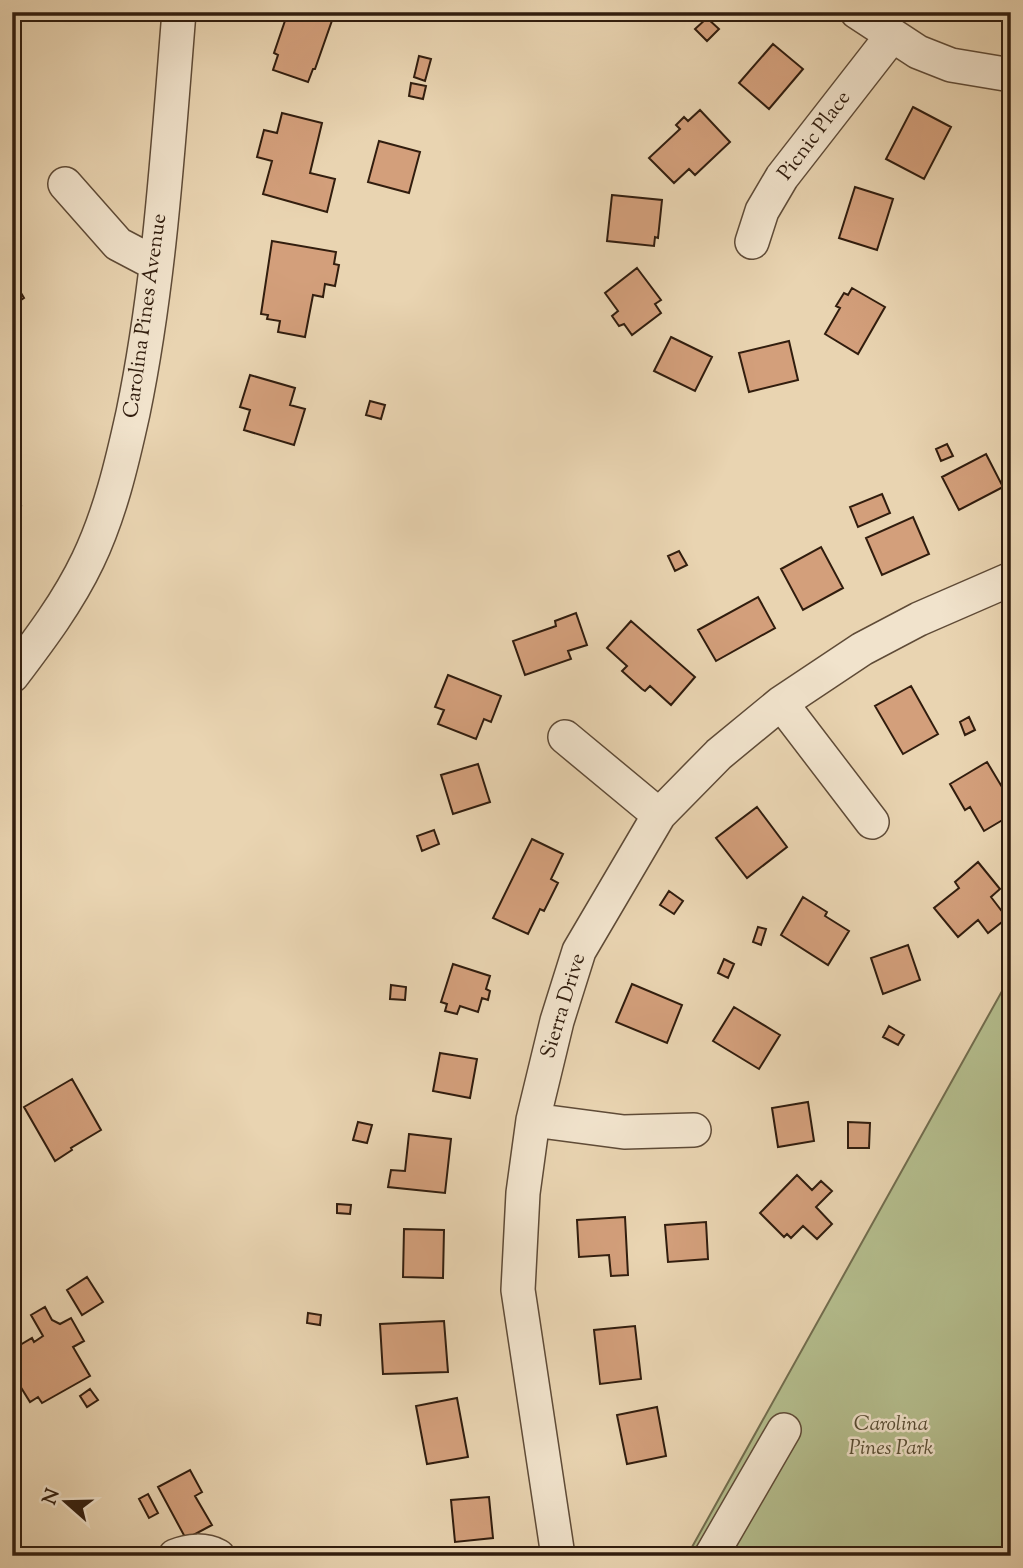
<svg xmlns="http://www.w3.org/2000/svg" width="1023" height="1568" viewBox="0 0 1023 1568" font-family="'Sorts Mill Goudy',serif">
  <rect width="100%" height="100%" fill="#e9d4b1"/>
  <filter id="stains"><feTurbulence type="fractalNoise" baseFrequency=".00286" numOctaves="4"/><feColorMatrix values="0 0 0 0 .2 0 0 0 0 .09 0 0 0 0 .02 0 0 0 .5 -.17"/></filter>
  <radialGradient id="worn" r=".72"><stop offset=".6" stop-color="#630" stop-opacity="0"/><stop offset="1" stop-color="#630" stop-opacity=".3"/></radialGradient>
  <path fill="#b4bd8d" stroke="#726d4e" stroke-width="2" d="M1011 975V1556H687Z"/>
  <path fill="#d39f7b" stroke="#311d0e" stroke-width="2" d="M288 12H335L315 69H313L308 82 273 70 278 55 274 53Z
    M707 18 719 29 707 41 695 29Z
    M773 44 803 69 769 109 739 83Z
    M419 56 431 59 425 81 414 77Z
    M411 83 426 86 423 99 409 96Z
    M913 107 951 127 924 179 886 159Z
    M700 110 730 142 695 175 689 169 674 183 649 158 680 129 676 125 684 117 688 121Z
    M282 113 322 123 310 173 335 179 327 212 263 194 272 161 257 157 264 130 277 133Z
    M379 141 420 152 409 193 368 182Z
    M855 187 893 199 877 250 839 238Z
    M612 195 662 200 658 238 655 237 654 246 607 241Z
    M272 241 336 252 334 264 339 265 335 286 325 284 323 297 313 295 305 337 278 332 280 321 267 319 268 315 261 314Z
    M637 268 661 300 655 304 661 313 632 335 624 324 619 326 612 316 618 311 605 293Z
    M12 278 24 298 12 306Z
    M852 288 885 307 858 354 825 334 840 308 836 306 844 293 848 295Z
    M671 337 712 357 695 391 654 371Z
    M789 341 798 380 749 392 739 353Z
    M250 375 295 388 290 405 305 409 294 445 244 430 250 410 240 407Z
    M370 401 385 405 381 419 366 415Z
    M947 444 953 456 941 461 936 449Z
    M986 454 1003 487 959 510 942 477Z
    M882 494 890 513 858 527 850 507Z
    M12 501 21 506 12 520Z
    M913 517 929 554 882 575 866 538Z
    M821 547 843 588 803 610 781 569Z
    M679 551 687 565 675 571 668 556Z
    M758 597 775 628 716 661 698 630Z
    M576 613 587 645 568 651 571 659 525 675 513 641 556 626 555 621Z
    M631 621 695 677 671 705 650 686 645 691 642 689 622 671 627 666 607 648Z
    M448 675 501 696 491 722 484 719 476 739 438 724 444 710 435 707Z
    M911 686 938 734 903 754 875 706Z
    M969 717 975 730 965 735 960 722Z
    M987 762 1011 802V815L984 831 970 807 965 810 950 784Z
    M478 764 490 802 453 814 441 775Z
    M757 807 787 847 747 878 716 838Z
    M434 830 439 844 422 851 417 836Z
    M532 839 563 854 551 879 558 883 544 911 540 909 528 934 493 918Z
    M978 862 1000 889 991 897 1007 918 988 933 978 920 958 937 934 908 959 888 955 882Z
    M669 891 683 901 674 914 660 905Z
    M803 897 827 912 825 916 849 931 828 965 781 935Z
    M758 927 766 929 761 945 753 942Z
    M908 945 920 980 883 994 871 958Z
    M724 959 734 964 728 978 718 973Z
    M453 964 490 976 486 989 490 991 488 1000 482 998 478 1012 460 1006 457 1014 445 1011 447 1004 441 1002Z
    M632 984 682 1005 667 1043 616 1022Z
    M391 985 406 987 405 1000 390 999Z
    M734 1007 780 1035 759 1069 713 1041Z
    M889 1026 904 1035 898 1045 883 1037Z
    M440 1053 477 1059 470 1098 433 1091Z
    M72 1079 101 1130 71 1148 72 1150 55 1161 24 1107Z
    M808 1102 814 1141 778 1147 772 1108Z
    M358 1122 372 1125 367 1143 353 1140Z
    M848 1122 870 1123 869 1148H848Z
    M409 1134 451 1139 445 1193 388 1187 391 1170 405 1171Z
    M797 1175 812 1190 821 1181 832 1191 816 1207 832 1224 817 1239 803 1226 791 1238 787 1234 784 1237 760 1213Z
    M337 1204 351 1205 350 1214 337 1213Z
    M625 1217 628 1275 611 1276 609 1255 579 1257 577 1220Z
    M706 1222 708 1259 668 1262 665 1225Z
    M404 1229 444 1230 443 1278 403 1277Z
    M87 1277 103 1302 82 1315 67 1290Z
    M45 1307 52 1320 60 1324 71 1318 84 1341 73 1347 90 1376 42 1403 38 1397 30 1402 12 1373V1357L15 1355V1348L32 1338 34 1342 43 1336 31 1315Z
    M308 1313 321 1315 320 1325 307 1323Z
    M444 1321 448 1372 383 1374 380 1324Z
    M635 1326 641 1379 600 1384 594 1330Z
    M90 1389 98 1400 87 1407 80 1396Z
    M457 1398 468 1457 427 1464 416 1406Z
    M657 1407 666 1456 627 1464 617 1415Z
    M190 1470 202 1492 195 1496 212 1525 186 1539 158 1487Z
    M148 1494 158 1513 149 1518 139 1499Z
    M489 1497 493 1538 455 1542 451 1500Z"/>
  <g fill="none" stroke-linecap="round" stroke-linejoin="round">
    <defs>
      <path id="minor" d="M857 12 918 52 951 65 1011 75
        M65 184 118 244 156 264
        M752 242 762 211 782 177 891 37
        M12 676C40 639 68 602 88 560 110 514 122 463 133 413 160 282 168 146 179 12
        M781 703 872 822
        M565 737 659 815
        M533 1120 624 1132 694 1130
        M175 1556C189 1550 205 1549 218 1556
        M558 1556 518 1290 523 1193 533 1120 557 1021 579 951 659 815 719 754 781 703 862 649 919 619 1011 579
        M711 1556 784 1430"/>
    </defs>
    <use href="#minor" stroke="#5f4b37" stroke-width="36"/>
    <use href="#minor" stroke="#f1e3cc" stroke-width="33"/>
  </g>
  <g text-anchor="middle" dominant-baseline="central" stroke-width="5" stroke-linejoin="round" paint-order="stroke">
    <g font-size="21" fill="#311d0e" stroke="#f1e3cc">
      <text transform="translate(815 136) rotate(-53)">Picnic Place</text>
      <text transform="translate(146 316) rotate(-82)">Carolina Pines Avenue</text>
      <text transform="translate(564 1006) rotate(-73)">Sierra Drive</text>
    </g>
    <g font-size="21" font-style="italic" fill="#584d34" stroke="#f1e3cc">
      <text x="891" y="1425">Carolina<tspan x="891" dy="24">Pines Park</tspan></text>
    </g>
  </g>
  <rect width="1023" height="1568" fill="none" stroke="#e9d4b1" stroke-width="42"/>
  <rect x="14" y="14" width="995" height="1540" fill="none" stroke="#311d0e" stroke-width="3.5"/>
  <rect x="21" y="21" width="981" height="1526" fill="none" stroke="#311d0e" stroke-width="2"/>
  <g transform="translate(66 1502) rotate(290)" stroke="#f1e3cc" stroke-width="5" paint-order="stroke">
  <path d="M0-5L12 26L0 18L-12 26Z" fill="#311d0e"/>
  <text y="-10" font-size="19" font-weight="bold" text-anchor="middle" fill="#311d0e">N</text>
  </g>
  <rect width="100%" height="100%" filter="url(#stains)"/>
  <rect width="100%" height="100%" fill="url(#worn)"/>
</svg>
